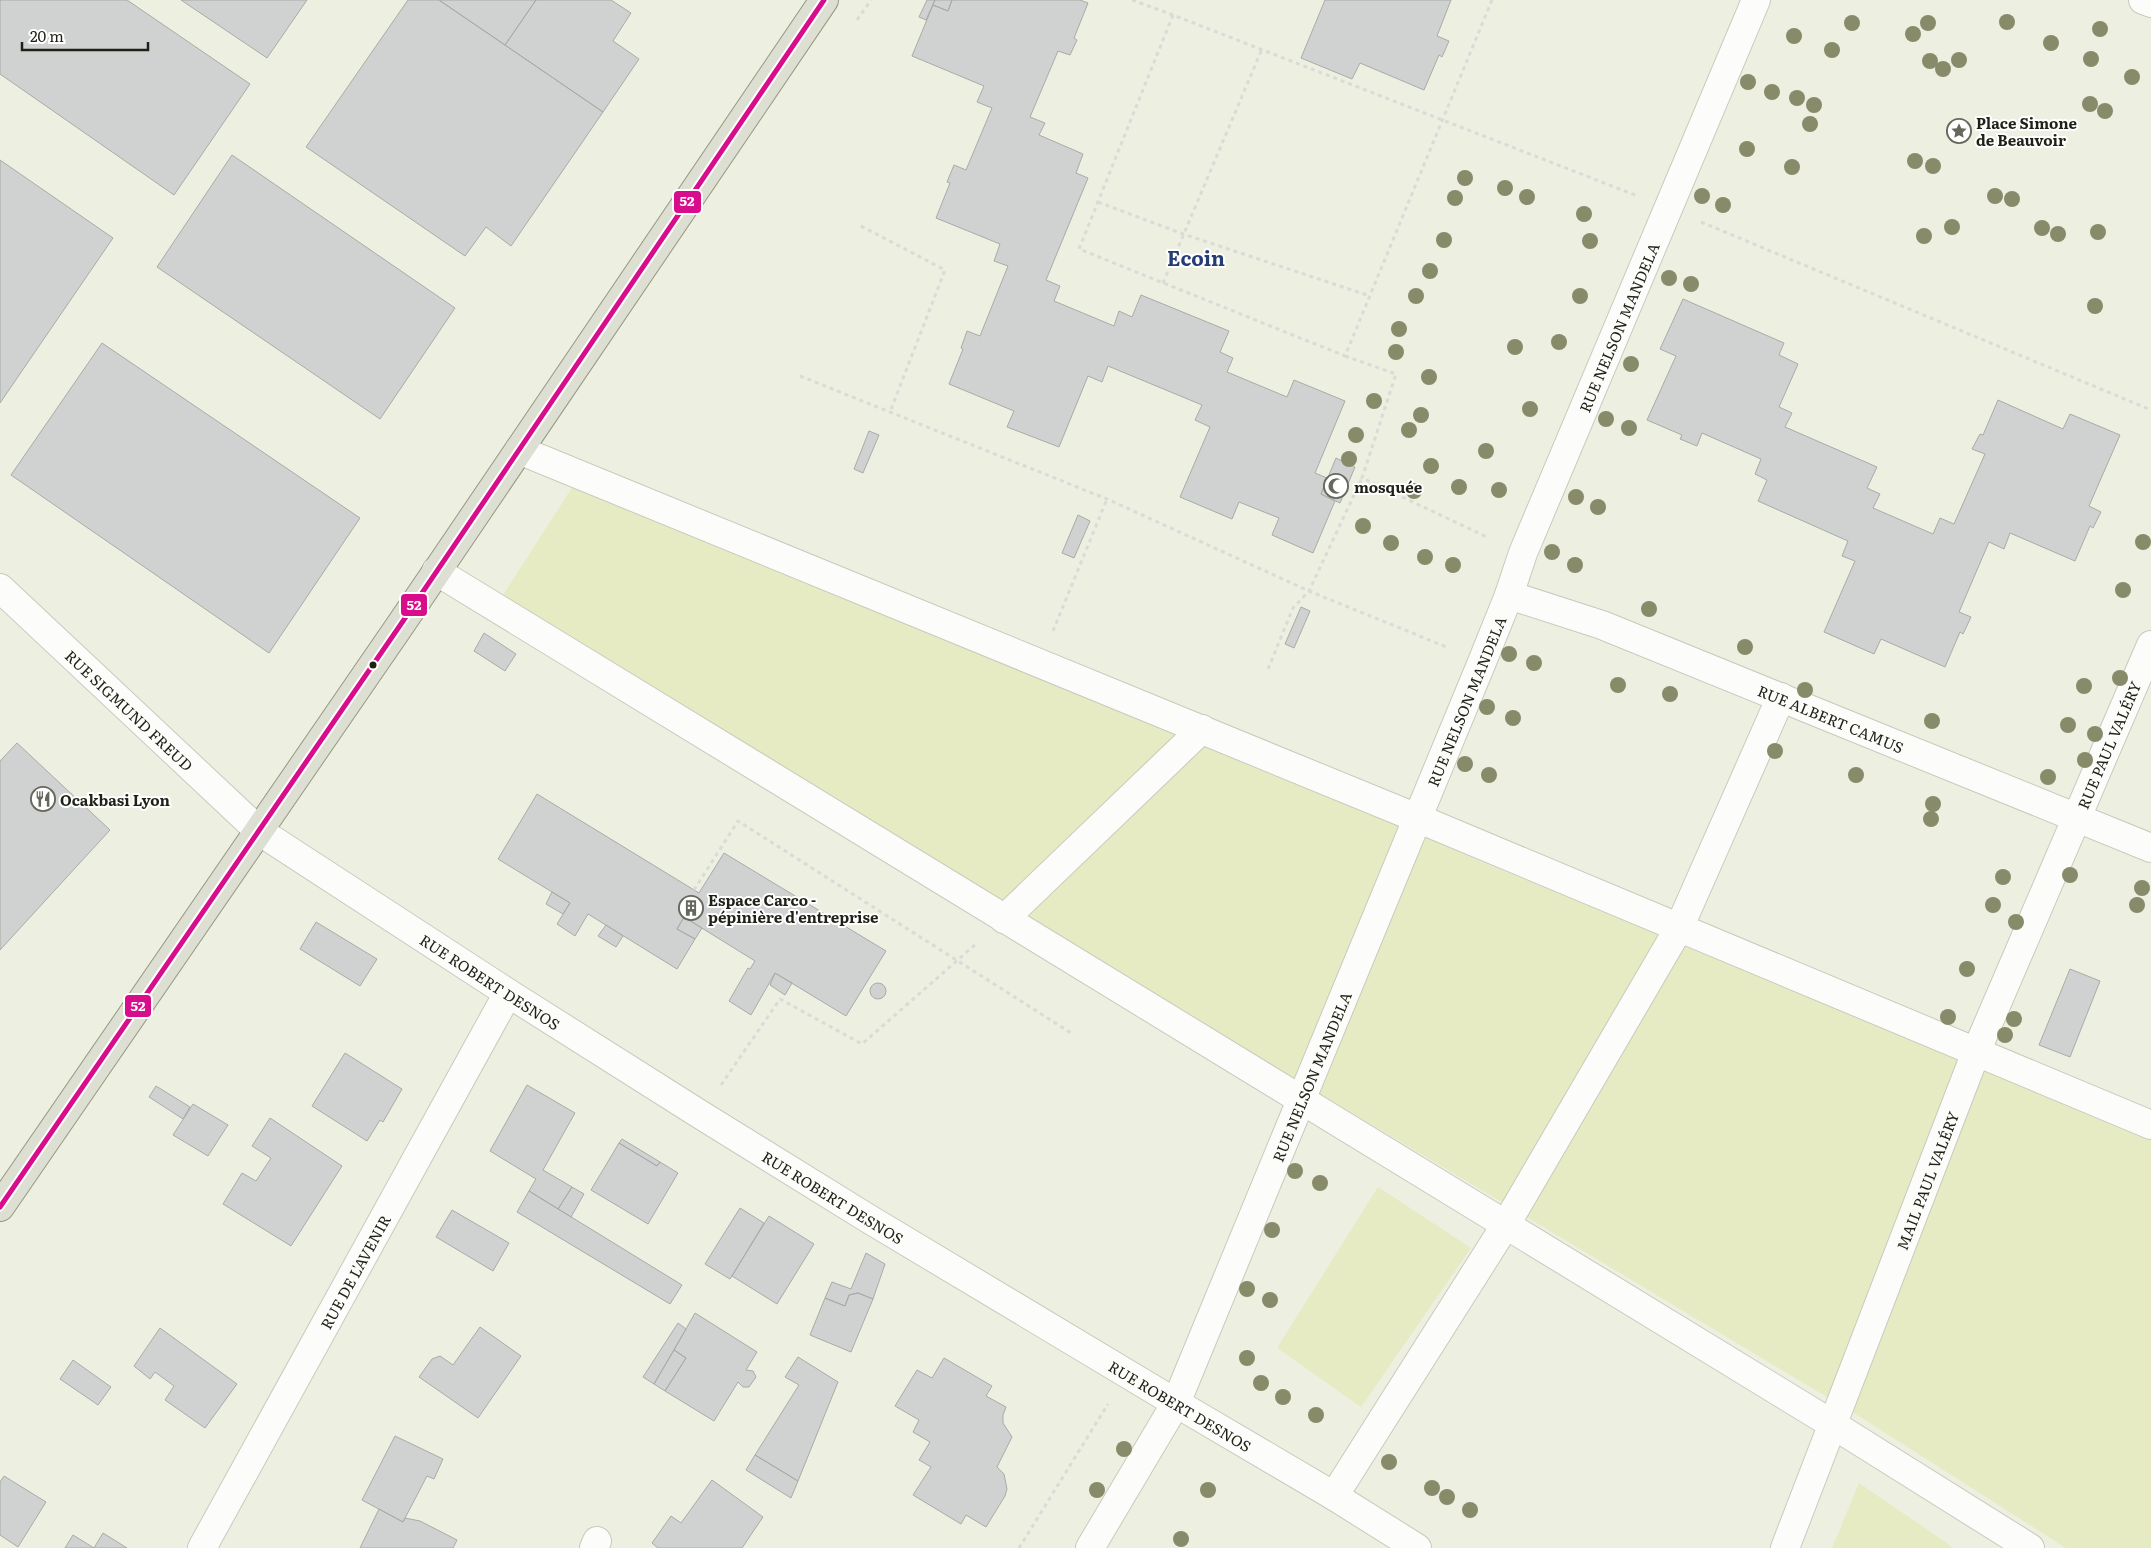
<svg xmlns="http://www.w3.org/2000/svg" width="2151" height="1548" viewBox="0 0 2151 1548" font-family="Literata,serif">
  <rect width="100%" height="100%" fill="#edefe0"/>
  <path fill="#e6ebc4" d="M575 483 1369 812 1468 856 2151 1138V1548H2066L1862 1418 1351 1112 1005 911 503 595Z
    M1378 1187 1471 1248 1361 1407 1277 1348Z
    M1859 1483 1951 1546V1548H1832Z"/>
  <path fill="#cfd2d0" stroke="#a8aba8" d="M0 0H127L250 84 174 195 0 74Z
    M181 0H307L267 58Z
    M408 0H439L603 112 511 246 486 227 465 256 306 147Z
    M439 0H536L505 45Z
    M536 0H611L631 13 613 41 639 59 603 112 505 45Z
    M927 0H935L926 20 919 17Z
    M935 0H952L948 11 933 5Z
    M952 0H1080L1088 3 1074 38 1077 40 1070 55 1058 51 1030 117 1045 123 1039 135 1083 154 1076 173 1088 178 1046 280 1060 286 1054 301 1114 326 1119 311 1132 317 1141 295 1229 331 1220 352 1233 358 1227 372 1287 397 1294 380 1345 401 1315 473 1327 478 1321 494 1335 501 1313 553 1272 535 1279 518 1239 502 1232 519 1180 497 1210 427 1195 420 1202 405 1108 366 1102 382 1088 376 1059 447 1007 427 1014 411 949 384 963 349 961 348 967 331 980 336 1008 266 994 261 1000 244 936 218 950 183 947 182 954 165 966 170 992 108 977 102 984 86 912 56 933 5 948 11Z
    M1325 0H1451L1437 36 1449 41 1442 57 1439 55 1424 90 1360 63 1352 79 1301 58Z
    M232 155 455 308 380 419 157 267Z
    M0 160 113 238 0 403Z
    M1683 299 1784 343 1779 355 1798 364 1779 407 1792 413 1785 427 1877 467 1867 488 1880 494 1873 508 1933 534 1940 518 1954 524 1985 454 1972 449 1980 434 1983 435 1998 400 2063 429 2070 414 2120 435 2089 506 2101 512 2093 528 2090 526 2075 561 2010 533 2004 549 1989 542 1959 612 1971 617 1963 634 1960 632 1945 667 1881 639 1874 654 1824 632 1855 561 1842 556 1848 541 1758 501 1767 480 1755 474 1761 459 1702 433 1697 446 1680 439 1682 435 1647 420 1676 356 1660 349Z
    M102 343 360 518 269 653 11 475Z
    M869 431 879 435 863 473 854 469Z
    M1336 458 1355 467 1340 503 1321 494Z
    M1078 515 1090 521 1074 558 1062 553Z
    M1301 607 1310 611 1294 648 1285 644Z
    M484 633 516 654 505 671 474 651Z
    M17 743 110 830 0 950V761Z
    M537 794 699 893 724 853 886 951 846 1016 775 973 751 1015 729 1001 748 968 750 969 755 961 684 917 677 929 695 939 677 969 588 914 575 936 557 924 570 903 498 859Z
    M552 892 570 903 563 914 546 904Z
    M684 917 702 928 695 939 677 929Z
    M316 922 377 959 360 986 300 949Z
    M606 925 623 936 616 947 598 936Z
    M2070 969 2100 981 2070 1057 2039 1045Z
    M775 973 792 983 785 995 770 985Z
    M870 991a8 8 0 1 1 16 0a8 8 0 1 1-16 0Z
    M345 1053 402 1089 383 1122 380 1120 367 1141 312 1106Z
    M527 1085 575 1113 543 1170 572 1187 558 1209 529 1191 536 1179 490 1151Z
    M156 1086 190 1107 183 1119 149 1097Z
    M193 1104 228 1125 208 1156 173 1135Z
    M270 1118 342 1166 291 1246 223 1204 242 1173 256 1181 271 1158 252 1146Z
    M622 1139 660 1162 657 1166 619 1143Z
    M619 1143 657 1166 660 1162 678 1173 648 1224 591 1190Z
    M572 1187 584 1194 571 1217 558 1209Z
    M529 1191 682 1285 670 1304 517 1212Z
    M740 1208 764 1223 730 1279 705 1264Z
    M452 1210 509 1243 493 1271 436 1237Z
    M769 1216 814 1244 777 1304 732 1276Z
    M866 1253 885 1264 873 1299 858 1293 849 1295 845 1306 825 1298 832 1282 851 1289Z
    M858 1293 873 1299 851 1352 810 1335 825 1298 845 1306 849 1295Z
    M695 1313 757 1352 746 1370 753 1371 756 1377 749 1387H743L738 1382 714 1421 665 1391 686 1358 674 1350Z
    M678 1323 686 1329 654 1384 643 1377Z
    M480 1327 521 1356 478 1418 419 1377 432 1359 440 1356 453 1365Z
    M160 1328 237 1384 205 1428 165 1400 174 1386 155 1372 150 1379 134 1366Z
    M674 1350 686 1358 665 1391 654 1384Z
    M798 1357 838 1382 798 1481 755 1455 799 1385 785 1377Z
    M944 1358 992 1386 986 1396 1006 1407 1003 1415V1423L1012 1437 997 1467 1004 1474 1007 1489 1005 1496 986 1527 966 1515 961 1524 913 1495 931 1467 919 1460 930 1442 913 1432 919 1420 895 1406 917 1370 932 1378Z
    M73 1360 111 1387 98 1405 60 1379Z
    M395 1436 443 1459 434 1479 427 1476 403 1522 362 1500Z
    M755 1455 798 1481 791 1498 746 1470Z
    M4 1476 46 1502 18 1547 0 1535V1482Z
    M712 1480 763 1517 742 1548H658L652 1543 671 1516 681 1523Z
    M379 1509 403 1522 405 1518 420 1521 457 1540 453 1548H360Z
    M103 1533 127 1548H65L73 1535 94 1548Z"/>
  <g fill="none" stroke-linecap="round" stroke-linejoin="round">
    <defs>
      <g id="minor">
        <path d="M2143 0 2151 3"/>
        <path d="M519 450 1417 818 2151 1125"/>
        <path d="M436 571 1832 1424 2030 1548"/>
        <path id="s1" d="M0 588 259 831 508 993 701 1115 869 1219 1176 1403 1334 1496 1417 1548"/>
        <path id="s2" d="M1509 595 1602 625 2151 848"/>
        <path d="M1004 919 1202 729"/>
        <path d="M1334 1496 1505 1226 1679 928 1781 697"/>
        <path id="s3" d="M202 1548 508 993"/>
        <path d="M594 1548 597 1541"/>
        <path id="s4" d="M1090 1548 1176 1403 1482 662 1509 595 1523 553 1756 0"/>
        <path id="s5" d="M1785 1548 1976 1052 2151 645"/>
      </g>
      <path id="major" d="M0 1207 401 624 824 0"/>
    </defs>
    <use href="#minor" stroke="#c8cabe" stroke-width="30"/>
    <use href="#major" stroke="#969880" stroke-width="30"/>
    <path stroke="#dadbd7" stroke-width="3" stroke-dasharray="4 4" stroke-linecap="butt" d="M1132 0 1173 15
      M1492 0 1345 356 1079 249 1173 15 1635 195
      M857 20 871 0
      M1098 202 1183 234 1370 296
      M1701 222 2151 410
      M861 226 945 270 890 412
      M1163 283 1262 49
      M1345 356 1396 374 1362 478 1489 538
      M800 376 1107 499 1309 591 1449 648
      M1053 631 1107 499
      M1268 669 1293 608 1309 591 1362 478
      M694 890 738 821 1071 1033
      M721 1085 780 999 862 1044 976 944
      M1019 1548 1108 1404"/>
    <use href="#minor" stroke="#fcfdfa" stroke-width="28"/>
    <use href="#major" stroke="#dedfd3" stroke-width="28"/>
    <defs>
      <path id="bus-1" d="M0 1207 401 624 824 0"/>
    </defs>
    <use href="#bus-1" stroke="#fff" stroke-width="9"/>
    <use href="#bus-1" stroke="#d80d8c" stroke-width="5"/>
  </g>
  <g fill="#888b69">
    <circle cx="2007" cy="22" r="8"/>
    <circle cx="1852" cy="23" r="8"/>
    <circle cx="1928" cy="23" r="8"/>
    <circle cx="2100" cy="29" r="8"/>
    <circle cx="1913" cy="34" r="8"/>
    <circle cx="1794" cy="36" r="8"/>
    <circle cx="2051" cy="43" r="8"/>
    <circle cx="1832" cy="50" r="8"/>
    <circle cx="2091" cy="59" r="8"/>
    <circle cx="1959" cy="60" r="8"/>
    <circle cx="1930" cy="61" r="8"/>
    <circle cx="1943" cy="69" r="8"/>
    <circle cx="2132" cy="77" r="8"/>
    <circle cx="1748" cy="82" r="8"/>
    <circle cx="1772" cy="92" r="8"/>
    <circle cx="1797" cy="98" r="8"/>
    <circle cx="2090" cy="104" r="8"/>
    <circle cx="1814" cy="105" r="8"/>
    <circle cx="2105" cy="111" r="8"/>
    <circle cx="1810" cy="124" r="8"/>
    <circle cx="1747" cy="149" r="8"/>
    <circle cx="1915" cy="161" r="8"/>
    <circle cx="1933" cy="166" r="8"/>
    <circle cx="1792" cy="167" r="8"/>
    <circle cx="1465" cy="178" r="8"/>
    <circle cx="1505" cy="188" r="8"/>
    <circle cx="1702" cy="196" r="8"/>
    <circle cx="1995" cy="196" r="8"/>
    <circle cx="1527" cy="197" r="8"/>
    <circle cx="1455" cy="198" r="8"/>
    <circle cx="2012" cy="199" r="8"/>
    <circle cx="1723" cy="205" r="8"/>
    <circle cx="1584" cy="214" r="8"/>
    <circle cx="1952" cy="227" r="8"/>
    <circle cx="2042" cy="228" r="8"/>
    <circle cx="2098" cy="232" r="8"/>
    <circle cx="2058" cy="234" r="8"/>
    <circle cx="1924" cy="236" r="8"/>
    <circle cx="1444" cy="240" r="8"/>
    <circle cx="1590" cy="241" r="8"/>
    <circle cx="1430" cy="271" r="8"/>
    <circle cx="1669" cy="278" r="8"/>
    <circle cx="1691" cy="284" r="8"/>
    <circle cx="1416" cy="296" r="8"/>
    <circle cx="1580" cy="296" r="8"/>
    <circle cx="2095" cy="306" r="8"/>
    <circle cx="1399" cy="329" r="8"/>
    <circle cx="1559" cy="342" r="8"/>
    <circle cx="1515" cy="347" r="8"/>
    <circle cx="1396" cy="352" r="8"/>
    <circle cx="1631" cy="364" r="8"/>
    <circle cx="1429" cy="377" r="8"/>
    <circle cx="1374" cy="401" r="8"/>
    <circle cx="1530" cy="409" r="8"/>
    <circle cx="1421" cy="415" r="8"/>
    <circle cx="1606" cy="419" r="8"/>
    <circle cx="1629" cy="428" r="8"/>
    <circle cx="1409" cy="430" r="8"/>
    <circle cx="1356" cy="435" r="8"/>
    <circle cx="1486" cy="451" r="8"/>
    <circle cx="1349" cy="459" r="8"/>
    <circle cx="1431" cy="466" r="8"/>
    <circle cx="1459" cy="487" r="8"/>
    <circle cx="1499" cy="490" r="8"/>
    <circle cx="1414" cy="491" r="8"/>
    <circle cx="1576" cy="497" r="8"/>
    <circle cx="1598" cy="507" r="8"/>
    <circle cx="1363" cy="526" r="8"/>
    <circle cx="2143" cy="542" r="8"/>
    <circle cx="1391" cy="543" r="8"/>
    <circle cx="1552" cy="552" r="8"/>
    <circle cx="1425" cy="557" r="8"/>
    <circle cx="1453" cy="565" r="8"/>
    <circle cx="1575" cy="565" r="8"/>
    <circle cx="2123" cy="590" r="8"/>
    <circle cx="1649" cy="609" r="8"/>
    <circle cx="1745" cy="647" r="8"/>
    <circle cx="1509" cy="654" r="8"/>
    <circle cx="1534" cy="663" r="8"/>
    <circle cx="2120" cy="678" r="8"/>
    <circle cx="1618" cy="685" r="8"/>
    <circle cx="2084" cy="686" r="8"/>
    <circle cx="1805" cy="690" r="8"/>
    <circle cx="1670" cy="694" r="8"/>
    <circle cx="1487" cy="707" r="8"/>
    <circle cx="1513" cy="718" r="8"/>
    <circle cx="1932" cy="721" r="8"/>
    <circle cx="2068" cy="725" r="8"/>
    <circle cx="2095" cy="734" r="8"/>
    <circle cx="1775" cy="751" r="8"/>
    <circle cx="2085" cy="760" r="8"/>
    <circle cx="1465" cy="764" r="8"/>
    <circle cx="1489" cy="775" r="8"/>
    <circle cx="1856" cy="775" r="8"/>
    <circle cx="2048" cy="777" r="8"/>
    <circle cx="1933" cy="804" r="8"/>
    <circle cx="1931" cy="819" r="8"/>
    <circle cx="2070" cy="875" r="8"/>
    <circle cx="2003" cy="877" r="8"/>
    <circle cx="2142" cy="888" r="8"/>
    <circle cx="1993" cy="905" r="8"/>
    <circle cx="2137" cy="905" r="8"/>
    <circle cx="2016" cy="922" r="8"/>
    <circle cx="1967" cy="969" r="8"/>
    <circle cx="1948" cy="1017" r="8"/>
    <circle cx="2014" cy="1019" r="8"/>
    <circle cx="2005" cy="1035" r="8"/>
    <circle cx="1295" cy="1171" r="8"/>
    <circle cx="1320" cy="1183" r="8"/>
    <circle cx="1272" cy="1230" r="8"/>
    <circle cx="1247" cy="1289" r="8"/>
    <circle cx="1270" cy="1300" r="8"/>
    <circle cx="1247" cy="1358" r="8"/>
    <circle cx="1261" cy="1383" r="8"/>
    <circle cx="1283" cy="1397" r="8"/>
    <circle cx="1316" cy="1415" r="8"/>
    <circle cx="1124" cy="1449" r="8"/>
    <circle cx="1389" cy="1462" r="8"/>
    <circle cx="1432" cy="1488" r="8"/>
    <circle cx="1097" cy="1490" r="8"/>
    <circle cx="1208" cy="1490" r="8"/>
    <circle cx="1447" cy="1497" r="8"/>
    <circle cx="1470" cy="1510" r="8"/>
    <circle cx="1181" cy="1539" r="8"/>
  </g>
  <defs>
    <symbol id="sight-ring" viewBox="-11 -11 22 22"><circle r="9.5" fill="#fff" stroke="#67685d" stroke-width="1.5"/><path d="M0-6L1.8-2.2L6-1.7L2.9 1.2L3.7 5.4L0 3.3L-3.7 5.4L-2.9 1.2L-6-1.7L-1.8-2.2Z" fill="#67685d"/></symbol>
    <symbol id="mosque-ring" viewBox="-11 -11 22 22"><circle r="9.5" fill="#fff" stroke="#67685d" stroke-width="1.5"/><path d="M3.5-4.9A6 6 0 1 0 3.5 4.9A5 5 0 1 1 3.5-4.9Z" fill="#67685d"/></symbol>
    <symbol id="restaurant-ring" viewBox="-11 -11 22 22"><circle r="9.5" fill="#fff" stroke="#67685d" stroke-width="1.5"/><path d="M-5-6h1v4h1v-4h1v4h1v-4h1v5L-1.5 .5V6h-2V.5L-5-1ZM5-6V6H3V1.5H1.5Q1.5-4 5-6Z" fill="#67685d"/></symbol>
    <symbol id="building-ring" viewBox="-11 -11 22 22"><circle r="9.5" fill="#fff" stroke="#67685d" stroke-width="1.5"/><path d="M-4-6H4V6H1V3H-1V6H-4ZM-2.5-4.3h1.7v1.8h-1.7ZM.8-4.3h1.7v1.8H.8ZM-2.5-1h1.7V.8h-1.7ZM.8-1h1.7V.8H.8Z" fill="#67685d"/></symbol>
  </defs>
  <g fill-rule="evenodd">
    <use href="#sight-ring" x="1945" y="117" width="28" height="28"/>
    <use href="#mosque-ring" x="1322" y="472" width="28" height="28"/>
    <use href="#restaurant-ring" x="29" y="785" width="28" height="28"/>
    <use href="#building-ring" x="677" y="894" width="28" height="28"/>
  </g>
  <circle fill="#1f2016" stroke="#fff" stroke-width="2" cx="373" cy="665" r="4.5"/>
  <g text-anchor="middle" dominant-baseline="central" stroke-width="4" stroke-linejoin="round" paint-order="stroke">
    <g font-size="15" font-weight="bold" fill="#1f2016" stroke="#fff" text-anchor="start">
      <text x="1976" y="122">Place Simone<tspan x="1976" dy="17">de Beauvoir</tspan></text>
      <text x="1354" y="486">mosquée</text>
      <text x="60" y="799">Ocakbasi Lyon</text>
      <text x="708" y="899">Espace Carco -<tspan x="708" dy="17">pépinière d'entreprise</tspan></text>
    </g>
    <g font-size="15" fill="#1f2016" stroke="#fff">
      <text stroke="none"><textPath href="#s4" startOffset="1332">RUE NELSON MANDELA</textPath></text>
      <text stroke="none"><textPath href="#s4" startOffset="928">RUE NELSON MANDELA</textPath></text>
      <text stroke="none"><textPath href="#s1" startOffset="178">RUE SIGMUND FREUD</textPath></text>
      <text stroke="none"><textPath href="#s2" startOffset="345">RUE ALBERT CAMUS</textPath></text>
      <text stroke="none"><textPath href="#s5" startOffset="866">RUE PAUL VALÉRY</textPath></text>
      <text stroke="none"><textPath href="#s1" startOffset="631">RUE ROBERT DESNOS</textPath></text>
      <text stroke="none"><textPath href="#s4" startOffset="522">RUE NELSON MANDELA</textPath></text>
      <text stroke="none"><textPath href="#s5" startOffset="394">MAIL PAUL VALÉRY</textPath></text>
      <text stroke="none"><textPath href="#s1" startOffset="1036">RUE ROBERT DESNOS</textPath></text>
      <text stroke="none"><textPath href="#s3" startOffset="316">RUE DE L'AVENIR</textPath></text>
      <text stroke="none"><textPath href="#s1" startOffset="1441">RUE ROBERT DESNOS</textPath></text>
    </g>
    <g font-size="20" font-weight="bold" fill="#263c74" stroke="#fff">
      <text x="1196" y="257">Ecoin</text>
    </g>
  </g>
  <g stroke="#fff" stroke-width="2">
    <rect x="673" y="190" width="29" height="24" rx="5" fill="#d80d8c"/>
    <rect x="400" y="593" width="28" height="24" rx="5" fill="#d80d8c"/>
    <rect x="124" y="994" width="28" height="24" rx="5" fill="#d80d8c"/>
  </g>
  <g font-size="14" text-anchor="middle" font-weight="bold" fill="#fff">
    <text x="687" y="206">52</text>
    <text x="414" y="610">52</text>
    <text x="138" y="1011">52</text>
  </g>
  <path d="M22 42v8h126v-8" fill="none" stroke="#1f2016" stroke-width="2.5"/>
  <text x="30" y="42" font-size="15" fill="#1f2016" stroke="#ffffff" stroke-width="4" paint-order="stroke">20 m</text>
</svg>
